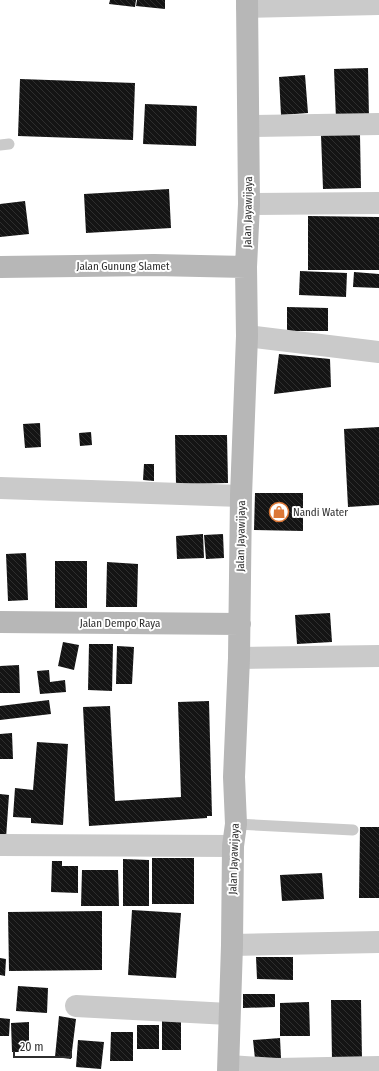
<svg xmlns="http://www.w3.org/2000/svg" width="379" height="1071" viewBox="0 0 379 1071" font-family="'Fira Sans Condensed',sans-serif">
  <defs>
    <pattern id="building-back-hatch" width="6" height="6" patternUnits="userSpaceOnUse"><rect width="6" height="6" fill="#141414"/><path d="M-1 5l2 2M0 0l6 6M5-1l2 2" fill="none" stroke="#2e2e2e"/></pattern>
  </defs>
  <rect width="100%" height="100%" fill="#fff"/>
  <path fill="url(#building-back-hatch)" d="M110 0H136L135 7 109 4Z
    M137 0H165V9L136 6Z
    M368 68 369 118 336 119 334 69Z
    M305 75 308 113 281 115 279 77Z
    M20 79 135 83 133 140 18 136Z
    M145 104 197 106 196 146 143 144Z
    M321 135H360L361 188 323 189Z
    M169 189 171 228 86 233 84 194Z
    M25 201 29 234 0 237V204Z
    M308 216 379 217V270H308Z
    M300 271 347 273 346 297 299 295Z
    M354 272 379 274V288L353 287Z
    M287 307 328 308V331H287Z
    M279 354 330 359 331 387 274 394Z
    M40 423 41 447 25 448 23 424Z
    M379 427V505L348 507 344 429Z
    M91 432 92 445 80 446 79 433Z
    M175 435H227L228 483 176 484Z
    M144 464H154V481L143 480Z
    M255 493H303V531L254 530Z
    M203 534 204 558 177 559 176 536Z
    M223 534 224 558 206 559 204 535Z
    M26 553 28 600 8 601 6 554Z
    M55 561H87V608H55Z
    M107 562 138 564 137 607H106Z
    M330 613 332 642 297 644 295 615Z
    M63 642 79 645 74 670 58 666Z
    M89 644H113L112 691 88 690Z
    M117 646 134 647 132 684H116Z
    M19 665 20 693H0V666Z
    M49 670 50 682 65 680 66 692 40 694 37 671Z
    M49 700 51 714 0 720V706Z
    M209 701 212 816H207V818L89 826 83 707 110 706 115 801 181 797 178 702Z
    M12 733 13 759H0V734Z
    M37 742 68 744 63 825 31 823V818L13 817 15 788 33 790Z
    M0 794 9 795 6 838H0Z
    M360 827H379V898H359Z
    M152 858H194V904H152Z
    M123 859 149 860V906H123Z
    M52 861H62V866H78V893L51 892Z
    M82 870H118L119 906H81Z
    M322 873 324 899 282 901 280 875Z
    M132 910 181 913 176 978 128 975Z
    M102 911V970L9 971 8 912Z
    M256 957H293V980L257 979Z
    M0 958 6 959 5 976 0 975Z
    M18 986 48 988 47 1013 16 1011Z
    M243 994H275V1007L243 1008Z
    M331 1000H361L362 1060H332Z
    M309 1002 310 1036H280V1003Z
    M59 1016 76 1019 71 1059 55 1057Z
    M0 1018 10 1019 9 1036H0Z
    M162 1019H181V1050H162Z
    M29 1022V1052H12L11 1023Z
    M137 1025H159V1049H137Z
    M111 1032H133V1061H110Z
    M280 1038 281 1058 255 1059 253 1040Z
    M78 1040 104 1042 101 1069 76 1067Z"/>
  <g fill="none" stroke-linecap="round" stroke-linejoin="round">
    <path stroke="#cacaca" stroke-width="11" d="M0 145 9 144
      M236 824 353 830"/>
    <path stroke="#cacaca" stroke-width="22" d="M247 7 379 4
      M249 126 379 124
      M249 204 379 203
      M247 336 379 352
      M0 488 241 496
      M239 658 379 656
      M0 845 233 846
      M232 945 379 942
      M76 1006 229 1014
      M229 1066 277 1069 379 1067"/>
    <path stroke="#b7b7b7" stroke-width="22" d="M0 267 154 265 246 267
      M0 622 240 624
      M228 1071 232 945 233 846 236 824 234 777 239 658 241 496 247 336 246 267 249 204 247 0"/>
  </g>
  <defs>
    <symbol id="shop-ring" viewBox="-11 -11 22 22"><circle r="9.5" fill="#fff" stroke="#dc7736" stroke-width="1.5"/><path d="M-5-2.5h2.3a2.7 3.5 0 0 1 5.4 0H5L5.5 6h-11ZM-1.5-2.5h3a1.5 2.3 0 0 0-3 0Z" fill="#dc7736"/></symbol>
  </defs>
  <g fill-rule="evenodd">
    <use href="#shop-ring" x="268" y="501" width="22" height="22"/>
  </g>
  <g text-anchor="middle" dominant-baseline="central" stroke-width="4" stroke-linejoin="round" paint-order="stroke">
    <g font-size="11" fill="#2d2d2d" stroke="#fff">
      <text transform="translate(248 212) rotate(-89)">Jalan Jayawijaya</text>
      <text x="123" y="266">Jalan Gunung Slamet</text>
      <text transform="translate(241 536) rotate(-89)">Jalan Jayawijaya</text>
      <text x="120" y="623">Jalan Dempo Raya</text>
      <text transform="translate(234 859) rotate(-88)">Jalan Jayawijaya</text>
    </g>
    <g font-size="11" fill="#2d2d2d" stroke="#fff" text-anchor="start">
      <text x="293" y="512">Nandi Water</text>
    </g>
  </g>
  <path d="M14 1051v6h57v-6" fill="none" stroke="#2d2d2d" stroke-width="2"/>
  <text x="20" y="1051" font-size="12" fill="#2d2d2d" stroke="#ffffff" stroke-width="3" paint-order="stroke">20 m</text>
</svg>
